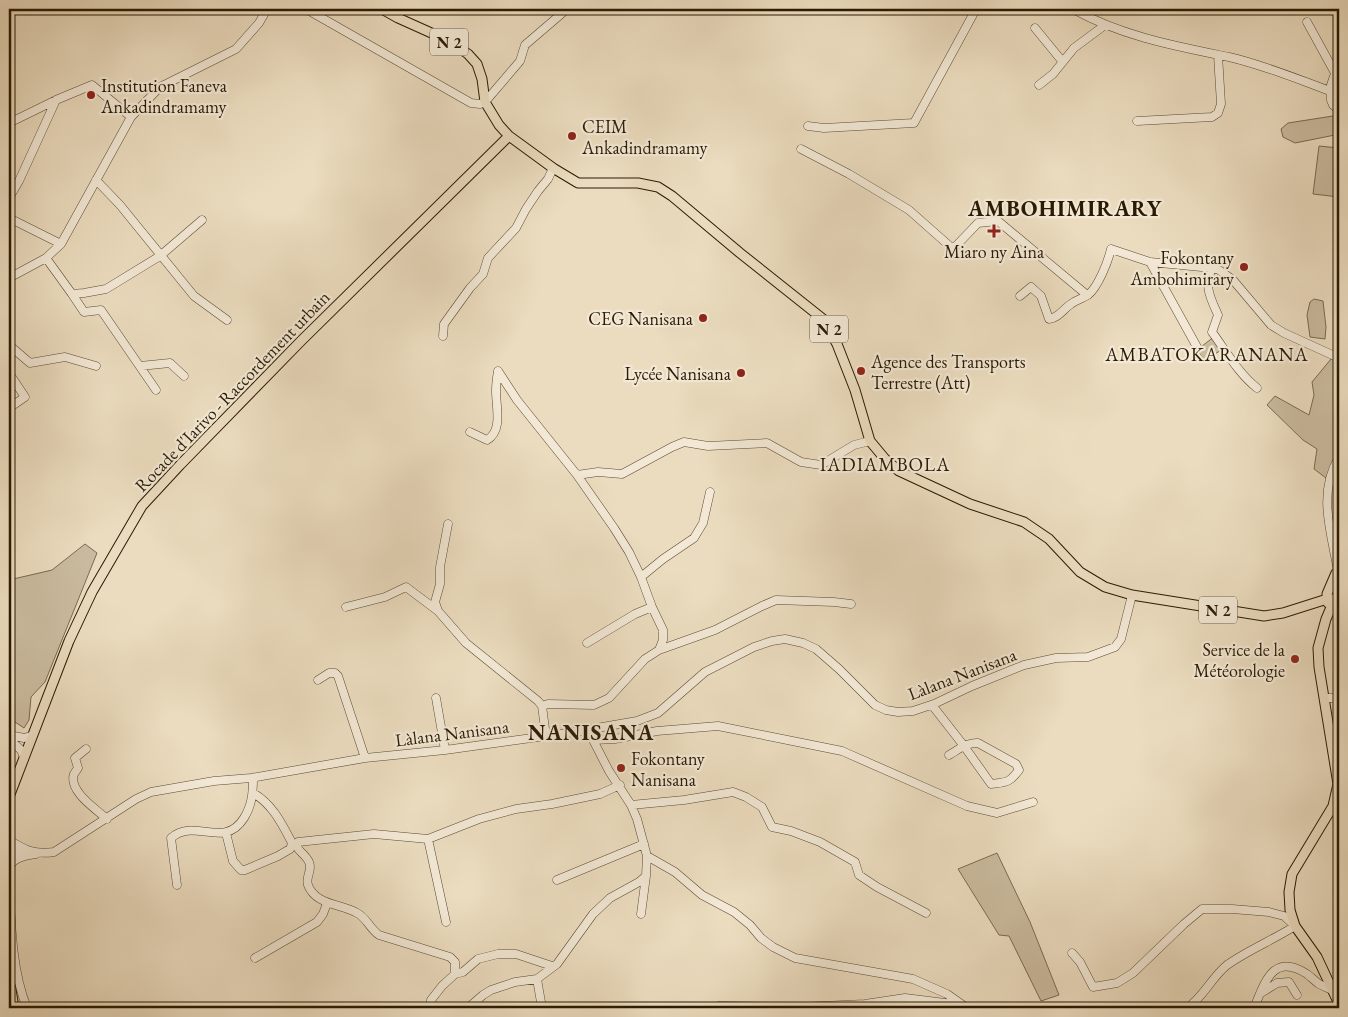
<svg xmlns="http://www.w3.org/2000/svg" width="1348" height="1017" viewBox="0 0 1348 1017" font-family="'EB Garamond',serif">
  <rect width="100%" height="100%" fill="#ebdcbf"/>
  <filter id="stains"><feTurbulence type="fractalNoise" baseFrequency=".004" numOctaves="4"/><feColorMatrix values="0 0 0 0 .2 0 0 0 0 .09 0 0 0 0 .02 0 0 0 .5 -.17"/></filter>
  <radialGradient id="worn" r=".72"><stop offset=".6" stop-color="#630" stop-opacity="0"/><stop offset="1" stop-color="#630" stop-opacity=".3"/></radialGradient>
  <path fill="#cabb9f" stroke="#7a6a51" d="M1333 116 1337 125 1335 135 1295 143 1283 137 1281 129 1288 123Z
    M1319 146 1339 148V197L1313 194Z
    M1314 299 1323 301 1326 327 1325 339 1310 337 1307 315 1310 302Z
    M1215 336 1224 348 1205 361 1197 350Z
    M1331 359 1339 362V455L1326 478 1314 469 1317 449 1303 440 1267 405 1275 396 1309 415 1314 395 1312 382Z
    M85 544 97 553 45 682 31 697 29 720 24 728 9 718V580L52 570Z
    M997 853 1030 922 1059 995 1041 1001 1009 936 999 935 958 869Z"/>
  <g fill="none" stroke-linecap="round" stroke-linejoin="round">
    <defs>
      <path id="minor" d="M306 9 471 103 480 104 485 102 520 61 525 45 567 9
        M1073 9C1121 36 1175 46 1229 57 1264 65 1297 79 1330 91
        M1307 22 1335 73
        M1035 28 1062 61
        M1339 62 1331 85V100L1333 105 1339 110
        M1039 85 1053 74 1074 48 1105 25
        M1137 121 1212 117 1218 113 1221 104 1218 55
        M9 123 56 100
        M808 126 824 128 914 123 976 9
        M801 149 849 174 909 210 953 249 978 223 998 221 1087 295
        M96 180 120 205 194 296 227 320
        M9 198 19 181 56 100 92 85 131 117
        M9 218 61 244
        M46 258 72 294 84 293 106 289 160 256 202 220
        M1150 262 1197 347
        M1212 268C1204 287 1210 297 1218 315L1212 332C1226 351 1238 373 1257 388
        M9 278 46 258 61 244 131 117 160 87 236 49 259 23 267 9
        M72 294 84 312 101 310 156 390
        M1020 296 1031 287 1041 296 1049 319C1059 318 1063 309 1071 304 1076 300 1083 298 1088 295 1098 287 1108 262 1111 249L1150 262 1212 268 1219 270 1233 280 1271 325 1284 333 1339 358
        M443 336 444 324 470 288 483 274 488 258 516 228 526 209 538 191 548 179 553 168
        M9 345 30 363 65 357 96 366
        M140 366 170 363 184 376
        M498 371 517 400 577 475 614 528 629 552 641 577 652 607 663 630V640L659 650 645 659 609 698 594 705 548 704 542 706
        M9 373 25 397 9 408
        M470 432 487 440C503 431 496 407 496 391 496 384 497 377 498 371
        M577 475 598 472 622 474 672 447 684 442 708 446 767 443 801 462 821 465 854 445 870 441
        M448 524 440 567V584L435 602 438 611 466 643 538 701 542 706 546 736
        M1337 566C1330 528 1318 492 1339 457
        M641 577 663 559 694 538 703 523 710 492
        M346 607 385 597 406 587 438 611
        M587 643 635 614 652 607
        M659 650 715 630 762 606 776 600 834 602 851 604
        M318 680 329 673H335L338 676 365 758
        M436 698 445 750
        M1325 698H1339
        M932 705 964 746 991 784C1007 782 1009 783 1019 770L1016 764 978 743C967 742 958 750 949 755
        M585 731 593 740 609 771 631 805 637 819 647 856 675 872 702 895 734 912 750 925 761 938 773 947 795 958 913 979 947 994 967 1008
        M9 735 24 738 31 736
        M9 739 21 750 24 757
        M593 740 615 739 657 731 718 726 842 751 967 806 997 813 1033 802
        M86 749 75 758 78 768C77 770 75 772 74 774 68 791 96 809 107 819
        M631 805 684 800 733 792 746 797 762 807 772 827 791 831 820 842 855 862 859 875 877 887 926 913
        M226 833 233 861 241 870H245L278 856 290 849 292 844 291 841C281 822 272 804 253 793
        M428 839 446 922
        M9 840C25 850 34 855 54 852L136 799 151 792 214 781 251 778 365 758 445 750 568 733 637 721 658 713 705 672 754 647 772 641 785 639 803 643 816 649 839 669 875 705 886 710 898 712 913 711 934 704 972 686 1024 665 1056 658 1088 657 1115 647 1121 639 1132 595
        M9 854 24 850
        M9 870C11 857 26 856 36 854
        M9 878C11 921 11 968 27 1008
        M557 880 644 844
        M177 885 171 838C194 817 224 850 244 818 252 805 253 793 253 778
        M641 914 646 876
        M1072 953 1080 962 1093 987 1117 983 1133 973 1184 924 1202 909H1232L1269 912 1284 916 1295 926C1273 940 1248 950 1227 965 1211 978 1203 998 1187 1008
        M255 958 317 922 323 914 327 903
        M455 974V962L450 957 379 935C370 929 366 917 357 913 342 904 315 905 308 885 305 877 313 870 309 862 306 855 298 851 295 844L298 842 374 834 428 839 479 819 516 809 552 804 600 794 620 785
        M537 979 542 1008
        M1261 993 1277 983 1289 982 1297 995
        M719 1006 800 1007 865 1004 905 998 961 1005
        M430 1008 431 1000 442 986 455 974 463 972 478 959 498 954H516L552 966
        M468 1008 483 995 491 990 515 982 537 979 557 964 593 914 610 898 639 882 646 876 647 856
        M1254 1008C1265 982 1273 952 1307 974 1311 977 1315 981 1319 984 1324 987 1329 988 1334 991"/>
      <path id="major" d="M382 9 398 18 447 40 468 54 477 64 482 79 485 102 499 125 509 136 553 168 578 183H638L658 187 672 196 740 253 823 319 837 344 855 390 870 441 885 459 899 471 970 504 1024 522 1049 539 1080 572 1105 587 1132 595 1264 616 1283 613 1324 600H1333L1339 597
        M1335 598 1326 619 1318 648 1319 667 1338 784 1333 806 1292 874 1289 892 1290 910 1295 926 1317 957 1339 1004
        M1328 603 1327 594 1336 573
        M9 797 69 641 92 592 142 506 180 465 301 341 509 136
        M9 977 14 1008"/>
    </defs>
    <use href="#minor" stroke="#5a4a32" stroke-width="9"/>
    <use href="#major" stroke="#2a1a03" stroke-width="11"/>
    <use href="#minor" stroke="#f2e8d5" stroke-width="8"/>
    <use href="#major" stroke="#ebdcbf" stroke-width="9"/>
  </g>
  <g fill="#8f2418" stroke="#f2e8d5" stroke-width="2">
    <circle cx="91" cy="95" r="5"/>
    <circle cx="572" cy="136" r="5"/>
    <path d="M991.5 223.5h5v5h5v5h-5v5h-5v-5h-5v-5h5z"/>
    <circle cx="1244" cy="267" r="5"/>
    <circle cx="703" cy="318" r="5"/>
    <circle cx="861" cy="371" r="5"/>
    <circle cx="741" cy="373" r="5"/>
    <circle cx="1295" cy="659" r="5"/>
    <circle cx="621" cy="768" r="5"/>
  </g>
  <g text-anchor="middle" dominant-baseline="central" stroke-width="4.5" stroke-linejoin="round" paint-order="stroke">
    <g fill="#f2e8d5" stroke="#665842" stroke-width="1">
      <rect x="430" y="28.5" width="38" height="27" rx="4"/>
      <rect x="810" y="315.5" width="38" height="27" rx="4"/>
      <rect x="1199" y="596.5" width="38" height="27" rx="4"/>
    </g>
    <g font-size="16" font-weight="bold" fill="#2a1a03">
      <text x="449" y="42">N 2</text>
      <text x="829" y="329">N 2</text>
      <text x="1218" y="610">N 2</text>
    </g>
    <g font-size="18" fill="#2a1a03" stroke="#f2e8d5" text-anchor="start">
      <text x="101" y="85">Institution Faneva<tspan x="101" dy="21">Ankadindramamy</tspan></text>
      <text x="582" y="126">CEIM<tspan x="582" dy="21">Ankadindramamy</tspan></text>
      <text x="994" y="251" text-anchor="middle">Miaro ny Aina</text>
      <text x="1234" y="257" text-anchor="end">Fokontany<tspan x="1234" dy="21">Ambohimirary</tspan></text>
      <text x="693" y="318" text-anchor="end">CEG Nanisana</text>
      <text x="871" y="361">Agence des Transports<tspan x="871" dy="21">Terrestre (Att)</tspan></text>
      <text x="731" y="373" text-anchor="end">Lycée Nanisana</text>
      <text x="1285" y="649" text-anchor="end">Service de la<tspan x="1285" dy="21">Météorologie</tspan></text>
      <text x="631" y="758">Fokontany<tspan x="631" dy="21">Nanisana</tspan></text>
    </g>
    <g font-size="18" fill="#2a1a03" stroke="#f2e8d5">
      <text transform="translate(232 391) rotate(-46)">Rocade d'Iarivo - Raccordement urbain</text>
      <text transform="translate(962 674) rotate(-21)">Làlana Nanisana</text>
      <text transform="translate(452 733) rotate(-7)">Làlana Nanisana</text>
    </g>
    <g font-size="19" letter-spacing="1" fill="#2a1a03" stroke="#f2e8d5">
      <text x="1207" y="354">AMBATOKARANANA</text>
      <text x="885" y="464">IADIAMBOLA</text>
    </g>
    <g font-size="22" font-weight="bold" letter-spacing="1" fill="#2a1a03" stroke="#f2e8d5">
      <text x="1065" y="208">AMBOHIMIRARY</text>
      <text x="591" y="732">NANISANA</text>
    </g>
  </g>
  <rect width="1348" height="1017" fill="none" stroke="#ebdcbf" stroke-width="30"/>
  <rect x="10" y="10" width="1328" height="997" fill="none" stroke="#2a1a03" stroke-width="2.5"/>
  <rect x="15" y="15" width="1318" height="987" fill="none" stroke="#2a1a03"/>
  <rect width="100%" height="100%" filter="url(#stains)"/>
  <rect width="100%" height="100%" fill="url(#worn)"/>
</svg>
